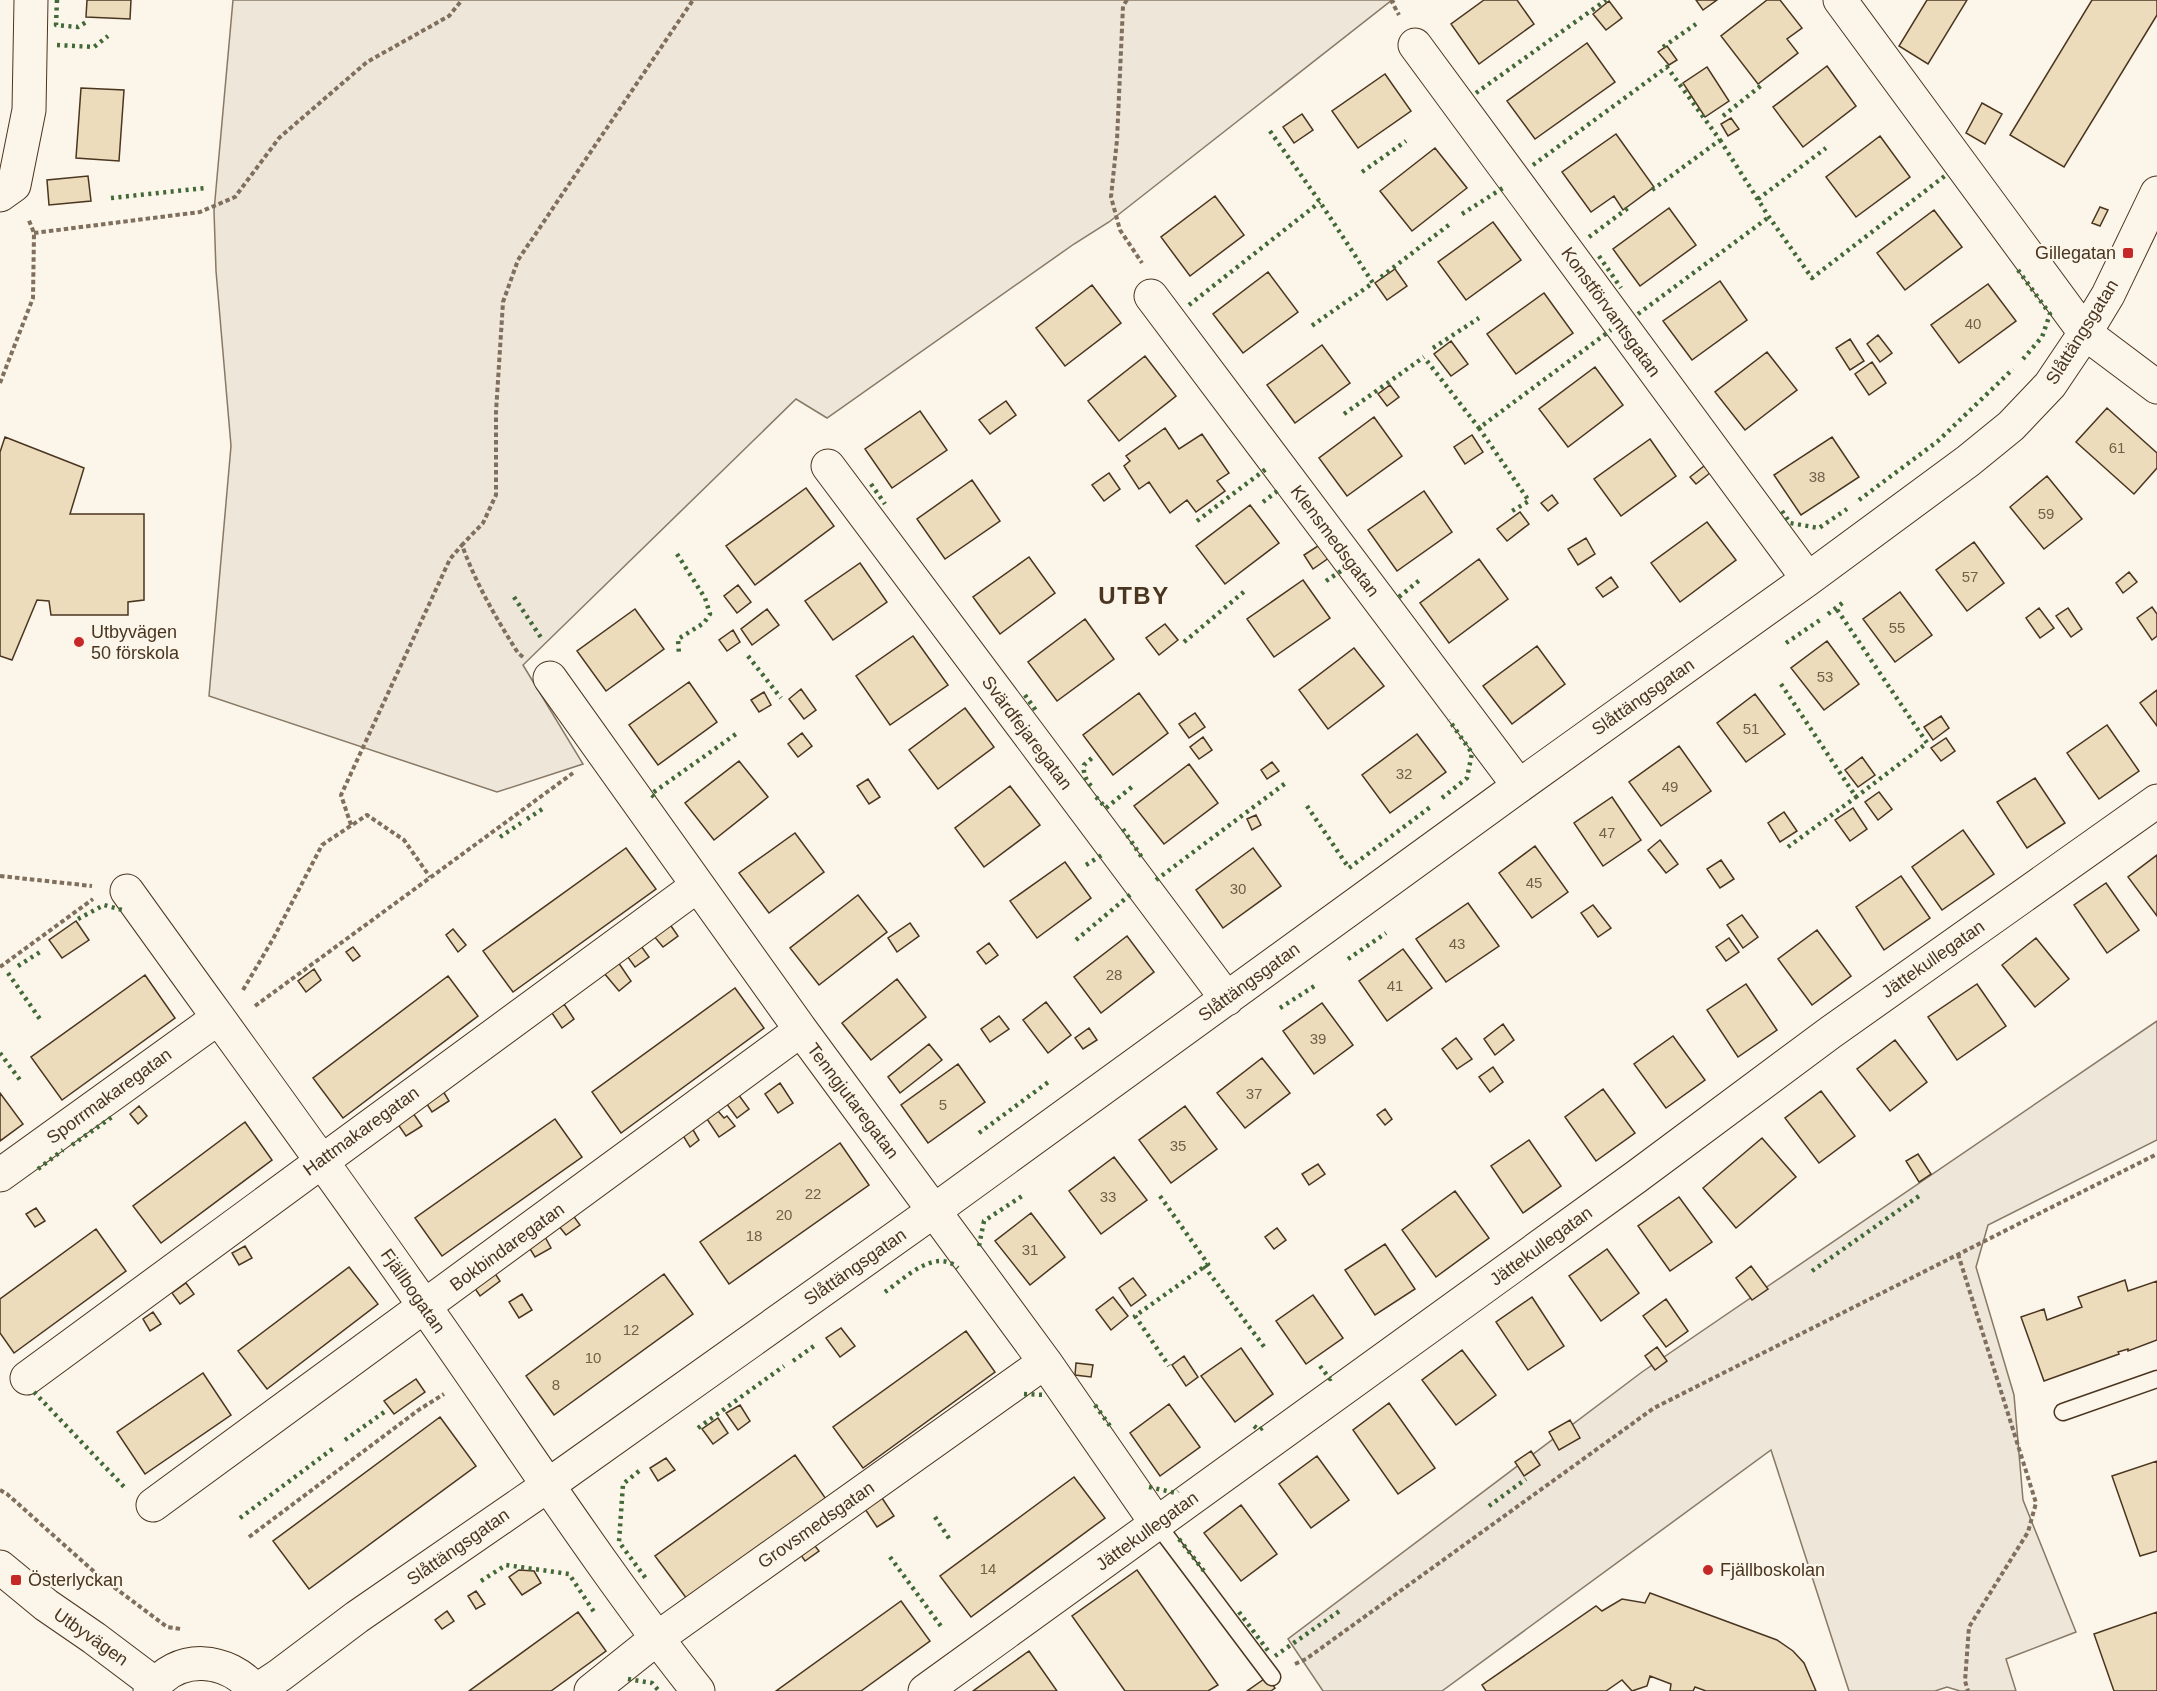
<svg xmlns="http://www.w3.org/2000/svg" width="2157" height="1691" viewBox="0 0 2157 1691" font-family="Helvetica,sans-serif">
  <rect width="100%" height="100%" fill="#fbf6e9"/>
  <path fill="#ede6d9" stroke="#887966" stroke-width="1.5" d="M233 0H1392L1109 222 1074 244 827 418 796 399 523 665 583 764 497 792 209 696 231 446 216 271 214 211Z
    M2157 1021V1140L1988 1225 1976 1267 2014 1395 2023 1500 2076 1632 2006 1659 2016 1691H1960L1947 1687 1935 1691H1849L1771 1450 1442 1691H1323L1288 1639 1642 1372Z"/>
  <path fill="#ecdcbc" stroke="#4a3520" stroke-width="1.5" d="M87 0H131L130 19 86 17Z
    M1484 0H1517L1534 24 1479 64 1451 24Z
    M1696 0H1717L1703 10Z
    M1767 0H1780L1802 28 1787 39 1798 53 1758 84 1721 36Z
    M1927 0H1967L1928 64 1899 46Z
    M2092 0H2157V15L2064 167 2010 135Z
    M1609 1 1622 18 1606 30 1593 14Z
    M1587 43 1615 82 1535 139 1507 101Z
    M1667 46 1677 60 1669 65 1658 52Z
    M1827 66 1856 106 1803 147 1773 107Z
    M1707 67 1729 101 1705 117 1683 83Z
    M1385 74 1411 111 1358 148 1332 111Z
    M81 88 124 90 119 161 76 158Z
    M1982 103 2002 114 1985 144 1966 133Z
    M1302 114 1313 130 1294 143 1283 127Z
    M1731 118 1739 129 1728 136 1721 124Z
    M1616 134 1654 187 1623 210 1614 196 1591 212 1562 172Z
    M1880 136 1910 177 1856 217 1826 177Z
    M1435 148 1467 188 1412 231 1380 191Z
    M88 176 91 201 49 205 47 180Z
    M1215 196 1244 235 1190 276 1161 237Z
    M2100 207 2108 210 2100 226 2092 223Z
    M1669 208 1696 245 1640 286 1613 249Z
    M1934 210 1962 247 1905 290 1877 253Z
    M1493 222 1521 260 1466 300 1438 262Z
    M1395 269 1407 286 1387 300 1375 283Z
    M1268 272 1298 312 1243 353 1213 314Z
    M1720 281 1747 320 1692 360 1663 321Z
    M1988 284 2016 321 1959 363 1931 325Z
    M1092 285 1121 323 1065 366 1036 328Z
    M1544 293 1573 333 1516 374 1487 334Z
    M1878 335 1892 353 1880 362 1867 344Z
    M1850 339 1864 361 1850 370 1836 348Z
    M1451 341 1468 364 1451 376 1434 354Z
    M1322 345 1350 383 1295 423 1267 385Z
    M1767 352 1797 390 1745 430 1715 392Z
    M1145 356 1176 396 1119 441 1088 401Z
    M1872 362 1886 383 1869 395 1855 374Z
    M1595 367 1623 405 1568 447 1539 409Z
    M1390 385 1399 397 1387 406 1378 394Z
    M1006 401 1016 415 990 434 979 420Z
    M2107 408 2157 453V468L2134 494 2076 442Z
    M920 411 947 450 892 488 865 449Z
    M1374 417 1402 456 1347 496 1319 458Z
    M1165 428 1179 449 1202 434 1229 473 1217 481 1225 491 1196 512 1187 500 1170 513 1149 482 1139 489 1124 466 1130 461 1126 456Z
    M1472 435 1483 452 1465 464 1454 447Z
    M5 437 84 468 70 514H144V600L128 602V615H51L49 601 37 600 12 660 0 656V452Z
    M1832 437 1859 477 1801 515 1774 475Z
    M1650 439 1676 476 1621 516 1594 479Z
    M1704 466 1710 473 1696 484 1690 477Z
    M1109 473 1120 489 1104 501 1092 485Z
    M2047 476 2082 519 2044 549 2010 507Z
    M972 480 1000 521 945 559 917 519Z
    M806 488 834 526 755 585 726 546Z
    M1424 491 1452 532 1397 571 1368 530Z
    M1552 495 1558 503 1548 511 1541 503Z
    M1250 505 1279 543 1225 584 1196 546Z
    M1520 512 1529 524 1507 541 1497 529Z
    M1707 522 1736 560 1680 602 1651 563Z
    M1586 538 1595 554 1578 565 1568 549Z
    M1324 542 1333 555 1313 569 1304 555Z
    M1974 542 2004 583 1967 611 1936 570Z
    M1029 557 1055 593 1000 634 973 597Z
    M1479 559 1508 599 1449 643 1420 603Z
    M860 563 887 602 833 640 805 601Z
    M2129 572 2137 582 2123 593 2116 583Z
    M1611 577 1618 587 1603 597 1596 588Z
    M1303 580 1330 618 1274 657 1247 619Z
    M738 585 751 602 737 613 724 596Z
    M1900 592 1932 635 1895 662 1863 619Z
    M2152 607 2157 614V636L2152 640 2137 618Z
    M2039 608 2054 628 2040 638 2026 618Z
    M2068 608 2082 629 2071 637 2056 616Z
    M635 609 664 649 606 691 577 651Z
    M767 609 779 625 752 645 741 629Z
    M1085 619 1114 659 1057 701 1028 662Z
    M1165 624 1178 640 1159 655 1146 638Z
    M733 630 740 642 727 651 719 640Z
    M913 636 948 685 890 725 856 676Z
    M1827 641 1859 684 1824 710 1791 668Z
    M1537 646 1565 684 1512 724 1483 686Z
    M1354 648 1384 686 1328 729 1299 690Z
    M689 682 717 722 658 765 629 725Z
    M801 689 816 710 804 719 789 699Z
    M2157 690V726L2140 703Z
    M764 692 771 705 759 712 751 700Z
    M1139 693 1168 733 1113 775 1083 735Z
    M1755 694 1785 734 1746 762 1717 723Z
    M965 708 994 747 938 789 909 750Z
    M1195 713 1205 727 1189 738 1179 724Z
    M1941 716 1949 728 1933 740 1924 727Z
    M2107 725 2139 771 2099 799 2067 753Z
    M802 733 812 746 798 757 788 744Z
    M1417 734 1446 772 1390 813 1362 775Z
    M1203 737 1212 750 1199 759 1190 747Z
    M1946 738 1955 751 1941 761 1931 748Z
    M1679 746 1711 791 1661 826 1629 782Z
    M1862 757 1875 775 1858 787 1845 770Z
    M739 761 768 797 714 840 685 803Z
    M1272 762 1279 771 1267 779 1261 770Z
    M1189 764 1218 803 1164 844 1134 806Z
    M2035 778 2065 823 2027 848 1997 802Z
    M868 779 880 797 869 804 857 786Z
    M1010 786 1040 825 984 867 955 828Z
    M1879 792 1892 809 1878 820 1865 802Z
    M1612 797 1641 840 1603 866 1574 823Z
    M1853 808 1867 829 1850 841 1835 820Z
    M1784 812 1797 831 1780 842 1768 823Z
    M1256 815 1261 825 1252 830 1247 819Z
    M1963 830 1994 874 1942 910 1912 867Z
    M795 833 824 872 769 913 739 873Z
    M1660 840 1678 864 1666 873 1648 850Z
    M1535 846 1568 892 1532 918 1499 873Z
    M626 848 656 889 513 992 483 951Z
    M1253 848 1281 886 1223 928 1196 890Z
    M2157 855V916L2128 877Z
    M1721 860 1734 879 1720 888 1707 869Z
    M1065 862 1091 898 1037 938 1010 901Z
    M1901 876 1930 918 1884 950 1856 907Z
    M2106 883 2139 930 2107 953 2074 905Z
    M858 895 887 932 819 985 790 948Z
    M1468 903 1499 946 1446 982 1416 939Z
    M1593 905 1611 928 1598 937 1581 913Z
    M1742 915 1758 937 1743 948 1727 925Z
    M76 921 89 940 62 958 49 940Z
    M669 923 678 936 663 947 653 935Z
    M910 923 919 936 897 952 888 938Z
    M453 929 466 945 458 952 446 935Z
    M1817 930 1851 976 1812 1005 1778 959Z
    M1127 936 1154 972 1101 1013 1074 977Z
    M1729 938 1739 952 1726 961 1716 947Z
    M2036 938 2069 979 2035 1007 2002 965Z
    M989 943 998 955 986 964 977 952Z
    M641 946 649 957 635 967 627 956Z
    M353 947 360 956 353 961 346 952Z
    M1403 949 1432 988 1387 1021 1359 981Z
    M618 962 631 981 619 991 604 973Z
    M314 969 321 980 306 992 298 981Z
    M145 975 175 1018 62 1100 31 1057Z
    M448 976 478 1016 343 1118 313 1078Z
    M897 979 926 1017 871 1060 842 1023Z
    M1746 984 1777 1030 1738 1057 1707 1010Z
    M1977 984 2006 1026 1957 1060 1928 1017Z
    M735 988 764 1028 621 1133 592 1092Z
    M1046 1002 1071 1035 1048 1053 1023 1020Z
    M1322 1003 1353 1045 1314 1074 1283 1031Z
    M564 1004 574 1019 562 1028 552 1013Z
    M999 1016 1009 1029 990 1042 981 1029Z
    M1503 1024 1514 1040 1495 1055 1484 1039Z
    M1089 1028 1097 1040 1083 1049 1075 1038Z
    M1673 1036 1705 1080 1666 1108 1634 1064Z
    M1456 1038 1472 1059 1457 1069 1442 1049Z
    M1895 1040 1927 1082 1890 1111 1857 1069Z
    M929 1044 942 1060 900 1093 888 1077Z
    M1262 1058 1290 1093 1245 1128 1217 1093Z
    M958 1064 985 1102 928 1143 901 1105Z
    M1493 1067 1503 1082 1490 1092 1479 1077Z
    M780 1083 793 1103 778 1113 765 1094Z
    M440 1086 449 1101 432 1112 423 1098Z
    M1603 1089 1635 1133 1596 1161 1565 1117Z
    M1821 1091 1855 1136 1819 1163 1785 1118Z
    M0 1093 23 1124 0 1141Z
    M738 1094 749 1109 737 1118 726 1103Z
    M139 1106 147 1116 138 1124 130 1114Z
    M408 1106 422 1126 406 1136 393 1117Z
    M1185 1106 1217 1149 1171 1183 1139 1140Z
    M1385 1109 1392 1119 1385 1125 1377 1115Z
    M718 1111 724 1118 727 1116 735 1126 719 1137 707 1119Z
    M555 1119 582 1157 442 1256 415 1218Z
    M245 1122 272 1160 161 1243 133 1206Z
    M692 1128 699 1140 690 1147 682 1134Z
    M1762 1138 1796 1177 1736 1228 1703 1188Z
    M1529 1140 1561 1186 1523 1213 1491 1166Z
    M840 1143 869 1185 729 1284 700 1242Z
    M1918 1154 1931 1174 1919 1182 1906 1161Z
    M1114 1157 1147 1200 1101 1234 1069 1191Z
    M1318 1164 1325 1174 1309 1185 1302 1174Z
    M1455 1191 1489 1238 1436 1277 1402 1230Z
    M1679 1197 1712 1242 1670 1271 1638 1226Z
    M36 1208 45 1221 35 1227 26 1214Z
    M1031 1213 1065 1257 1030 1285 995 1241Z
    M572 1214 580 1225 566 1235 558 1225Z
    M1277 1228 1286 1240 1274 1249 1265 1237Z
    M96 1229 126 1271 14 1353 0 1333V1299Z
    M544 1235 551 1248 535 1257 527 1244Z
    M1385 1244 1415 1289 1375 1315 1345 1270Z
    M245 1246 252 1258 239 1265 232 1253Z
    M1607 1249 1639 1293 1601 1321 1569 1276Z
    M1751 1266 1768 1289 1752 1300 1736 1278Z
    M349 1267 378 1304 267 1389 238 1351Z
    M492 1269 500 1281 480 1296 472 1284Z
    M664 1274 693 1314 554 1415 526 1376Z
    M1133 1278 1146 1295 1131 1306 1119 1288Z
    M2125 1280 2128 1291 2157 1281V1340L2128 1351V1349L2118 1352 2119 1354 2044 1381 2021 1317 2044 1309 2047 1320 2082 1307 2078 1297Z
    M186 1283 194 1294 180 1304 172 1293Z
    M522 1294 532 1310 519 1318 509 1302Z
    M1313 1295 1343 1338 1306 1364 1276 1321Z
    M1113 1297 1128 1316 1111 1330 1096 1310Z
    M1532 1297 1564 1346 1528 1370 1496 1322Z
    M1666 1299 1688 1331 1666 1347 1643 1316Z
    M153 1312 161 1324 150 1331 143 1319Z
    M841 1328 855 1346 840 1357 826 1338Z
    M966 1331 995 1372 863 1468 833 1427Z
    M1657 1347 1667 1361 1655 1370 1645 1356Z
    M1241 1348 1273 1394 1235 1422 1201 1376Z
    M1462 1350 1496 1395 1456 1425 1422 1380Z
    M1184 1356 1198 1377 1186 1386 1172 1365Z
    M1076 1363 1093 1365 1091 1377 1075 1375Z
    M203 1373 231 1415 145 1474 117 1432Z
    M416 1379 425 1392 394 1414 384 1401Z
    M1389 1403 1435 1468 1398 1494 1353 1430Z
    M1169 1404 1200 1447 1160 1476 1130 1433Z
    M740 1405 750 1421 738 1430 726 1413Z
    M440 1417 476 1466 309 1589 273 1541Z
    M718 1418 728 1433 713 1444 702 1429Z
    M1570 1420 1580 1438 1559 1450 1549 1432Z
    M1531 1451 1540 1465 1524 1476 1515 1462Z
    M795 1455 826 1499 687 1599 655 1556Z
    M1317 1456 1349 1500 1311 1528 1279 1484Z
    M666 1458 675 1470 658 1481 650 1468Z
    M2157 1461V1551L2140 1556 2112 1476Z
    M1074 1477 1105 1518 971 1617 940 1576Z
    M880 1495 894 1516 877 1527 863 1506Z
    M1241 1505 1277 1554 1241 1581 1204 1533Z
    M811 1541 819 1551 805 1561 798 1551Z
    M519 1570 534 1571 541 1583 522 1595 509 1577Z
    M1137 1570 1218 1685 1208 1691H1125L1072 1616Z
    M476 1591 485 1604 476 1609 468 1596Z
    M1650 1593 1777 1640 1793 1651 1804 1663 1816 1691H1706L1695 1687 1693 1691H1670L1671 1684 1650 1676 1647 1686 1632 1691 1622 1680 1606 1691H1486L1482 1685 1596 1606 1602 1611 1622 1599 1645 1603Z
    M901 1601 930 1641 861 1691H776Z
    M447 1611 454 1621 442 1629 435 1620Z
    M578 1612 606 1651 551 1691H469Z
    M2157 1612V1691H2114L2094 1634Z
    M1029 1651 1057 1691H973Z
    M1267 1677 1275 1688 1271 1691H1247Z"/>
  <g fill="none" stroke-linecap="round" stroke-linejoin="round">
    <defs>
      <path id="lane" d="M2063 1412 2157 1379
        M1157 1524 1272 1677"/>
      <path id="street" d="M1840 0 2085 333 2157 387
        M1415 45 1808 579
        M0 195 14 185 29 110 31 0
        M1151 296 1519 786
        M828 466 1227 999
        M550 678 801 1030 1045 1362 1157 1524
        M127 891C234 1040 342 1187 446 1337 529 1456 608 1578 698 1691
        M0 1175 218 1018
        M27 1378 697 886
        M153 1505 801 1030
        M256 1691 280 1675 357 1617 547 1486 935 1210 1519 786 1808 579 1968 461 2011 426 2050 385 2085 333 2108 295 2157 193
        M591 1691 656 1639 1045 1362
        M925 1691 1636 1177 1831 1032 2157 801"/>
      <path id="secondary" d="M0 1567 46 1605 94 1638 155 1684
        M150 1691C178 1652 227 1657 256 1691"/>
    </defs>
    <use href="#lane" stroke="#4a3520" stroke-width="19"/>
    <use href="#street" stroke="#4a3520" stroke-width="35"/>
    <use href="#secondary" stroke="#4a3520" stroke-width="35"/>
    <path stroke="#7f6f5c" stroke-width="4" stroke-dasharray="4.5 3" stroke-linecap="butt" d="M1127 0 1123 6 1117 140 1111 197 1120 230 1142 263
      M1394 0 1392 2 1399 15
      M34 233 200 212 235 197 279 138 367 62 449 16 462 0
      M0 383 33 298 34 233 28 218
      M523 657 518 653C496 618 476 584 462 545L483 523 496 495V412L503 302 518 260 693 0
      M351 825 341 795 450 559 462 545
      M0 876 92 886
      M0 967 93 899
      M243 990 273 939 322 845 367 815 404 840 430 877
      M255 1006 573 773
      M1958 1254 2036 1503 2028 1532 1969 1627 1965 1681 1968 1691
      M0 1490 7 1494 99 1576 167 1627 181 1629
      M249 1537 420 1409 444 1394
      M1295 1664 1306 1659 1654 1408 2157 1154"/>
    <use href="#lane" stroke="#fbf6e9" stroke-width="16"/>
    <use href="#street" stroke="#fbf6e9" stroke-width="33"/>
    <use href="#secondary" stroke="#fbf6e9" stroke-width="33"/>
    <path stroke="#436837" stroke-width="4.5" stroke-dasharray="3 4.5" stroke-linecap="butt" d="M57 0 56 25 78 27 88 21
      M57 45 94 47 108 36
      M1663 47 1696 24
      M1476 93 1606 0
      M1723 116 1763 84
      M1270 131 1320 202 1373 283 1310 327
      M1720 140 1769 217 1812 278 1946 175
      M1533 165 1667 67 1720 140 1652 190
      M1362 172 1406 141
      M111 198 205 188
      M1758 199 1826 148
      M1462 214 1506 186
      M1589 237 1628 208
      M1599 256 1621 288
      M2018 270 2050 314 2042 337 2023 359
      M1381 277 1450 224
      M1189 305 1320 202
      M1638 314 1769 217
      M1433 348 1479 318
      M1427 361 1479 428 1611 330
      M1344 414 1424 357
      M1479 428 1529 501 1512 511
      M871 484 885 504
      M1859 500 1938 441 2013 369
      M1263 502 1280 489
      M1782 511 1790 523 1819 528 1847 509
      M1197 521 1266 469
      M677 554 705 598 710 614 704 623 678 639 679 655
      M1326 581 1341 571
      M514 597 542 639
      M1399 597 1421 579
      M1828 614 1845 601
      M1184 642 1246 590
      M1786 643 1820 620
      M748 656 781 698
      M1781 684 1856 797 1927 743 1836 608
      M1025 695 1037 712
      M1091 786C1086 780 1083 774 1084 765L1092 758
      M654 797 651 794 736 734
      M1096 797 1106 808 1133 786
      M1442 798 1467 778 1472 753 1449 720
      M1307 806 1349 868 1433 805
      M527 819 544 808
      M1123 829 1143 859
      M500 837 521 823
      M1788 847 1856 797
      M1086 865 1102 855
      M1156 880 1287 782
      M78 919 104 905 122 910
      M1076 940 1131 894
      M1348 959 1386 933
      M18 966 40 952
      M8 973 42 1022
      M1280 1008 1316 985
      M0 1053 20 1080
      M979 1133 1051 1080
      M72 1145 112 1117
      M38 1169 63 1150
      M1160 1196 1208 1264 1135 1316 1169 1366
      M979 1246 984 1221 1022 1196
      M1204 1266 1265 1348
      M1812 1271 1919 1196
      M885 1292C904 1279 935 1247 958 1268
      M793 1361 814 1346
      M1320 1366 1330 1379 1334 1377
      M34 1392 127 1490
      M1024 1394 1045 1395
      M1095 1405 1110 1426
      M1254 1426 1259 1430 1264 1427
      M698 1428 784 1366
      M345 1440 387 1410
      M639 1471 623 1484 619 1542 647 1580
      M1149 1487 1176 1493 1178 1491
      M1489 1506 1526 1479
      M935 1517 950 1540
      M240 1518 335 1447
      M1179 1539 1204 1571
      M890 1557 943 1629
      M481 1581 506 1565 569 1574 596 1615
      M1239 1612 1269 1652
      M1275 1656 1341 1610
      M628 1679 652 1683 659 1691"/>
  </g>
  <g fill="#c62828" stroke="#fbf6e9" stroke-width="2">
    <rect x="2122" y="247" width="12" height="12" rx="3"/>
    <circle cx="79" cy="642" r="6"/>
    <circle cx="1708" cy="1570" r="6"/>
    <rect x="10" y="1574" width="12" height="12" rx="3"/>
  </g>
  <g text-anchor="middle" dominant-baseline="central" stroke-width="4.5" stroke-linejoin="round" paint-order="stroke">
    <g font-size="15" fill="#725f47">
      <text x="1973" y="323">40</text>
      <text x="2117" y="447">61</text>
      <text x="1817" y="476">38</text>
      <text x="2046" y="513">59</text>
      <text x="1970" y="576">57</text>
      <text x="1897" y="627">55</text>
      <text x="1825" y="676">53</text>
      <text x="1751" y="728">51</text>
      <text x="1404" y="773">32</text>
      <text x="1670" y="786">49</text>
      <text x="1607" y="832">47</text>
      <text x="1534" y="882">45</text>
      <text x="1238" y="888">30</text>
      <text x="1457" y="943">43</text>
      <text x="1114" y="974">28</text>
      <text x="1395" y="985">41</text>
      <text x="1318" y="1038">39</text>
      <text x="1254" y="1093">37</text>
      <text x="943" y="1104">5</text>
      <text x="1178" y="1145">35</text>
      <text x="813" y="1193">22</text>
      <text x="1108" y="1196">33</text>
      <text x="784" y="1214">20</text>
      <text x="754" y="1235">18</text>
      <text x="1030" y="1249">31</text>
      <text x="631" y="1329">12</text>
      <text x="593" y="1357">10</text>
      <text x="556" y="1384">8</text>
      <text x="988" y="1568">14</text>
    </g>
    <g font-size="18" fill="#4a3520" stroke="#fbf6e9" text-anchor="start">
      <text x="2116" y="253" text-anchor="end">Gillegatan</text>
      <text x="91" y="632">Utbyvägen<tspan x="91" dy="21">50 förskola</tspan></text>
      <text x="1720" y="1570">Fjällboskolan</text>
      <text x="28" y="1580">Österlyckan</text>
    </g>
    <g font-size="18" fill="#4a3520" stroke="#fbf6e9">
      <text transform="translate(1611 312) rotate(54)">Konstförvantsgatan</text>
      <text transform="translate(2082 332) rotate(-58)">Slåttängsgatan</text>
      <text transform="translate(1335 541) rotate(53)">Klensmedsgatan</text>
      <text transform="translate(1643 697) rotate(-35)">Slåttängsgatan</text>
      <text transform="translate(1027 733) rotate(53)">Svärdfejaregatan</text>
      <text transform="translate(1933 959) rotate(-35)">Jättekullegatan</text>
      <text transform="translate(1249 982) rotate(-36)">Slåttängsgatan</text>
      <text transform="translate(109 1096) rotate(-36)">Sporrmakaregatan</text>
      <text transform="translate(853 1101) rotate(53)">Tenngjutaregatan</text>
      <text transform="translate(361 1131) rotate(-36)">Hattmakaregatan</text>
      <text transform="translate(1541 1246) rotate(-36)">Jättekullegatan</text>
      <text transform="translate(507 1247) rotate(-36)">Bokbindaregatan</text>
      <text transform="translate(855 1267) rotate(-35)">Slåttängsgatan</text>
      <text transform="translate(413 1291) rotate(55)">Fjällbogatan</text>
      <text transform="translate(816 1525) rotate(-35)">Grovsmedsgatan</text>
      <text transform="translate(1147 1531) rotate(-36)">Jättekullegatan</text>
      <text transform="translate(458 1547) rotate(-35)">Slåttängsgatan</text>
      <text transform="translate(91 1637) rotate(35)">Utbyvägen</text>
    </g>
    <g font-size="24" font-weight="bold" letter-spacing="1.5" fill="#4a3520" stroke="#fbf6e9">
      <text x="1134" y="595">UTBY</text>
    </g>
  </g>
</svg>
